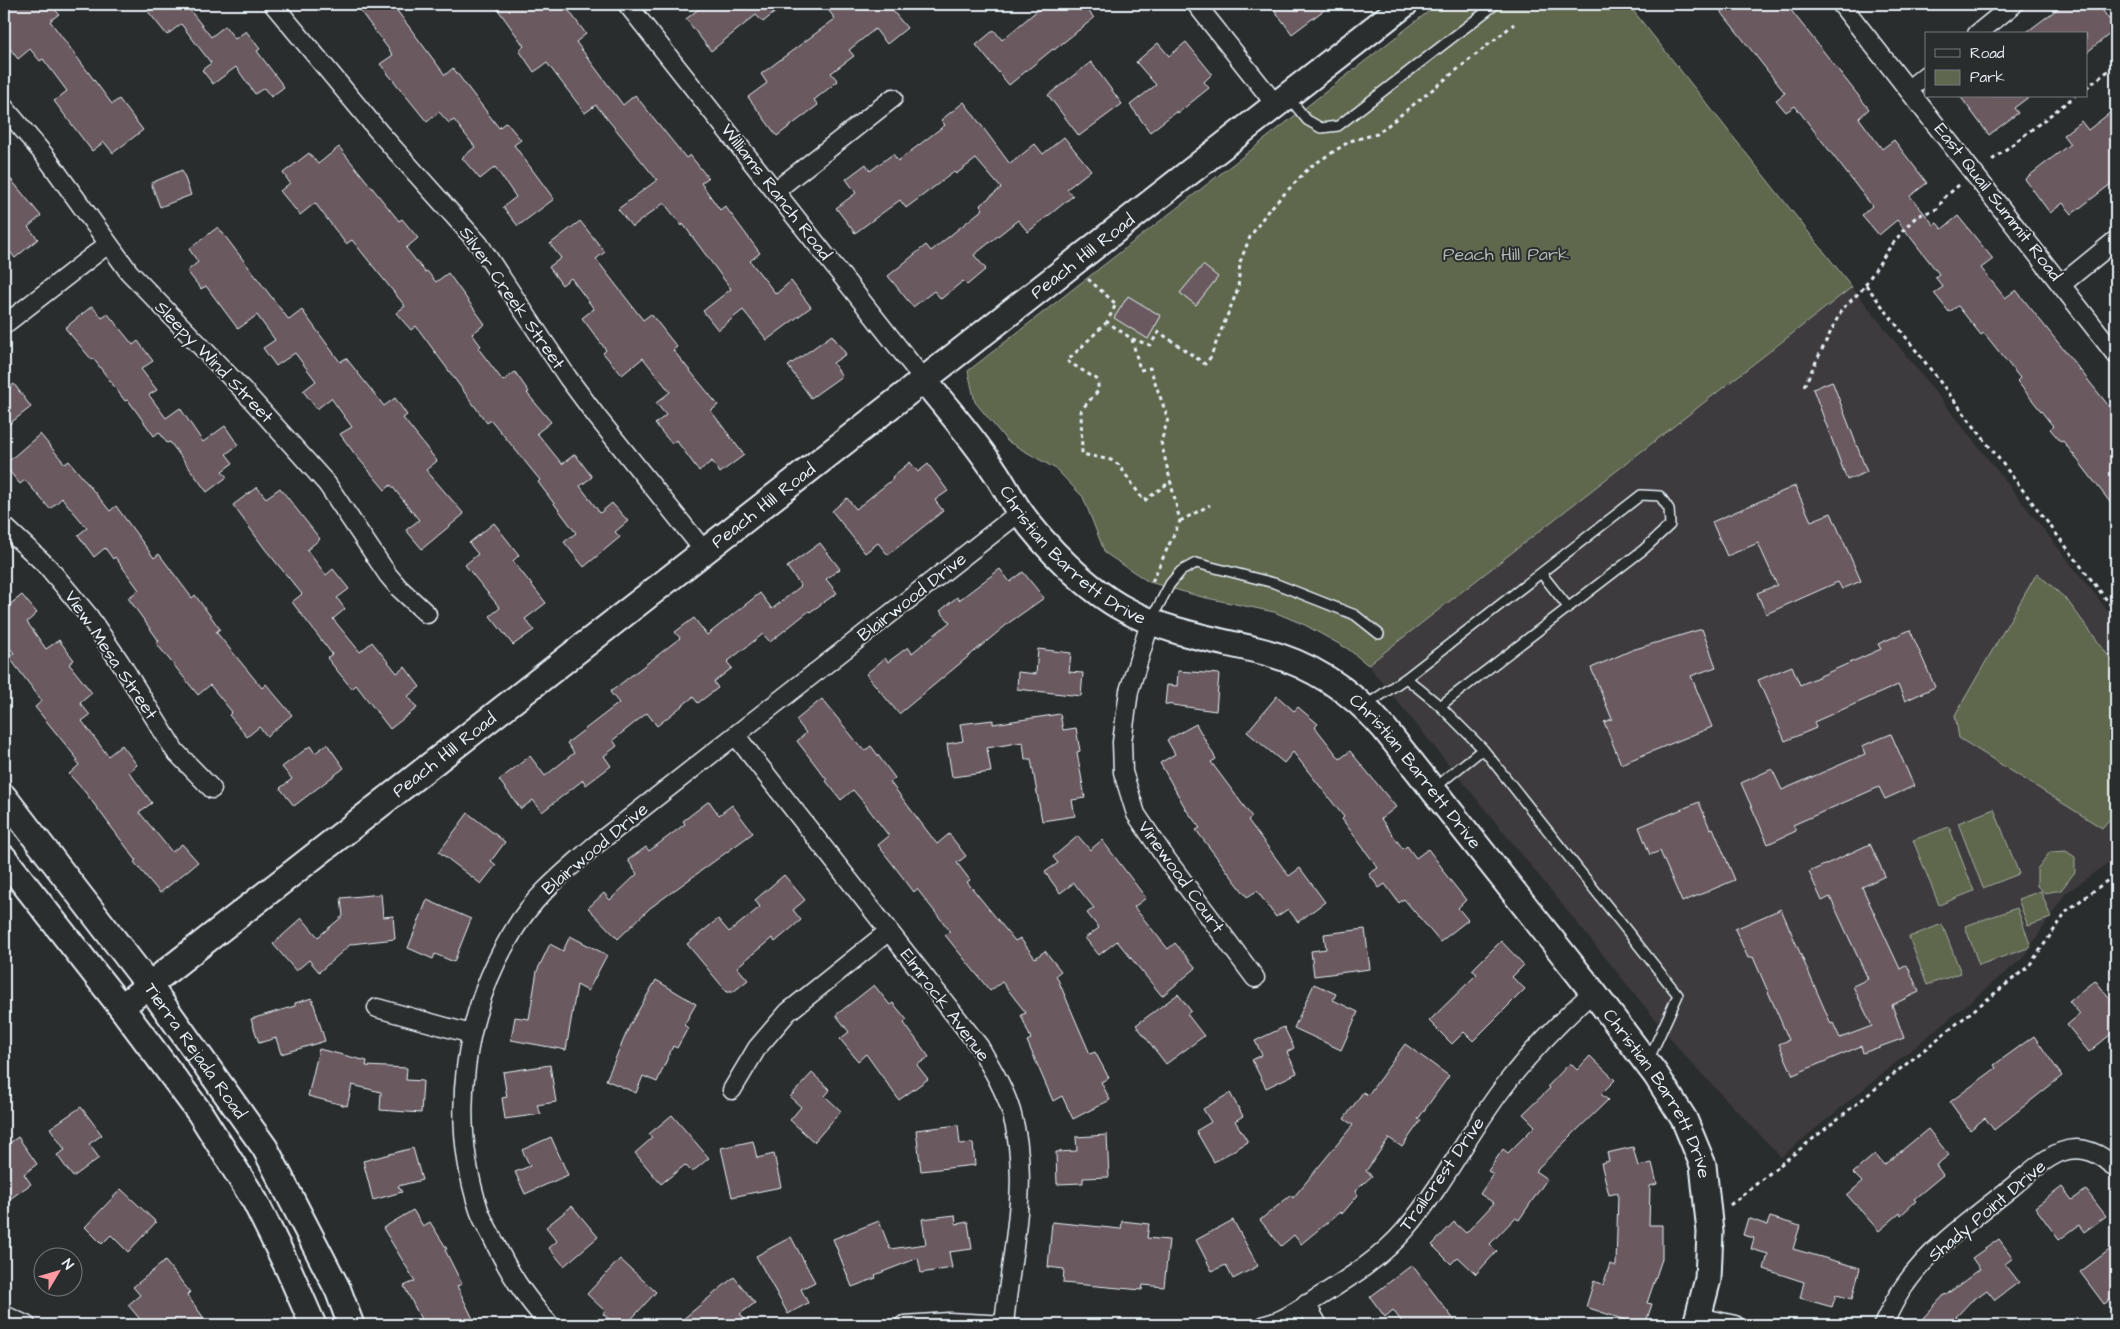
<svg xmlns="http://www.w3.org/2000/svg" width="2120" height="1329" viewBox="0 0 2120 1329" font-family="'Architects Daughter',sans-serif">
  <rect width="100%" height="100%" fill="#2a2d2e"/>
  <filter id="ink" filterUnits="userSpaceOnUse"><feTurbulence type="fractalNoise" baseFrequency=".02" numOctaves="2"/><feDisplacementMap in="SourceGraphic" scale="10" xChannelSelector="R" yChannelSelector="G"/><feConvolveMatrix kernelMatrix="1 2 1 2 8 2 1 2 1" color-interpolation-filters="sRGB"/></filter>
  <g filter="url(#ink)">
    <path fill="#3e3a3d" d="M1852 287 2116 621V857L2065 894 2023 958 1781 1157 1685 1056 1368 665Z"/>
    <path fill="#5f684e" stroke="#a4aca3" d="M1438 4H1628L1852 287 1368 665 1348 649 1305 625 1274 612 1202 597 1149 582 1105 553 1083 497 1056 469 1007 441 975 402 968 371Z
      M2037 573 2067 600 2116 666V812L2102 828 1959 738 1955 715Z
      M1994 809 2019 874 1983 888 1958 823Z
      M1949 827 1974 891 1939 905 1913 840Z
      M2066 851 2075 857V872L2061 890 2045 893 2037 886V869L2050 852Z
      M2041 891 2051 918 2028 926 2018 899Z
      M2017 908 2031 947 1979 965 1965 926Z
      M1942 924 1961 973 1927 985 1909 937Z"/>
    <path fill="#6b5a61" stroke="#e8f1f8" d="M4 4H50L59 14 50 21 112 104 119 99 143 130 113 153 104 142 92 151 54 101 67 91 43 59 40 61 30 49 18 59 4 41Z
      M142 4H185L211 37 225 26 235 39 246 31 260 49 257 51 284 87 271 97 264 88 255 94 236 67 213 84 202 70 211 63 181 24 167 35Z
      M355 4H392L445 75 453 68 499 128 506 122 521 140 514 145 554 199 518 226 503 207 516 197 495 167 480 179 462 158 475 147 454 120 449 123 439 112 427 122 380 64 393 55Z
      M494 4H564L586 34 576 42 623 105 635 95 686 158 690 155 708 178 701 183 720 210 725 206 760 253 750 261 776 294 791 281 811 307 767 340 743 310 718 330 703 311 731 289 683 224 682 226 664 203 632 227 618 209 657 180 596 105 585 113 547 63 534 72 519 50 524 46Z
      M705 4H785L763 22 756 15 711 51 686 19Z
      M824 4H887L907 28 887 44 875 29 849 50 854 56 831 73 838 81 814 100 818 105 777 136 748 97 767 83 761 74 835 19Z
      M1045 4H1083L1094 18 1054 50 1053 49 1009 85 976 45 994 30 1002 40Z
      M1270 4H1332L1292 34Z
      M1715 4H1786L1869 109 1859 118 1882 149 1894 140 1927 183 1910 196 1934 225 1937 223 1942 229 1958 216 1993 259 1981 268 2005 298 2016 290 2116 415V510L2063 441 2061 442 2050 429 2053 426 2017 381 2020 378 1984 333 1981 335 1958 306 1949 312 1934 293 1943 287 1935 277 1939 274 1897 220 1879 235 1862 215 1872 206 1795 106 1786 112 1776 100 1785 93Z
      M2064 4H2098L2116 29 2086 53V34H2024Z
      M1186 42 1212 74 1204 82 1209 88 1178 113 1177 111 1150 132 1130 105 1156 85 1136 62 1158 43 1169 56Z
      M1091 62 1122 104 1079 136 1048 95Z
      M1960 96H2030L2014 108 2018 113 1989 135Z
      M964 102 1010 164 1035 144 1043 154 1064 137 1091 170 1067 189 1073 196 1028 232 1018 220 974 255 986 269 967 285 963 281 941 299 934 291 913 307 888 276 926 245 931 251 983 209 980 205 1001 188 976 159 956 174 954 172 906 208 900 200 855 233 836 208 856 193 846 179 866 164 870 171 893 154 898 161 945 125 941 120Z
      M2116 108V180L2072 214 2063 203 2050 213 2025 179 2070 144 2063 135 2081 121 2088 130Z
      M339 147 399 221 402 219 418 238 406 248 425 272 427 271 436 282 448 273 485 324 472 334 481 346 478 348 503 381 515 372 529 392 527 393 551 422 537 433 562 464 575 454 592 477 580 486 600 513 612 503 628 521 615 532 620 537 584 567 564 542 576 533 538 482 540 480 491 420 487 423 416 326 411 330 396 313 405 306 352 240 346 244 315 203 300 215 280 191 290 183 283 173 309 153 318 164Z
      M182 170 191 195 160 207 151 183Z
      M4 171 41 216 28 227 38 239 15 258 4 244Z
      M580 221 605 252 596 259 643 320 651 314 677 347 673 350 718 405 711 411 744 455 720 473 712 461 699 471 676 440 672 444 655 424 666 415 656 403 670 392 643 358 622 375 603 353 606 350 582 318 594 309 571 278 562 285 549 267 561 258 550 244Z
      M218 227 289 320 302 310 340 362 346 358 384 406 395 398 407 415 403 418 437 461 426 470 464 514 422 549 406 530 419 520 391 485 385 490 354 453 340 434 352 427 331 398 317 409 303 391 316 381 295 353 276 366 263 348 275 340 257 315 238 329 206 286 201 289 187 271 198 262 189 249Z
      M1203 265 1218 277 1196 305 1180 293Z
      M1128 296 1161 316 1148 339 1114 318Z
      M92 306 102 318 108 314 133 345 138 341 153 361 141 369 157 390 149 395 166 418 180 408 203 442 225 426 238 445 226 454 233 463 222 471 227 477 207 492 170 442 167 443 159 432 154 436 128 400 125 401 93 358 92 360 65 328Z
      M832 335 846 354 833 363 842 376 811 398 788 366Z
      M1832 381 1867 472 1847 480 1813 389Z
      M14 384 31 407 4 428V392Z
      M40 434 65 464 69 461 110 511 116 506 154 558 159 554 192 598 195 595 220 629 216 632 262 688 266 684 292 715 267 736 259 727 247 737 229 715 232 712 210 685 198 695 156 643 159 641 128 598 139 590 115 557 113 559 105 548 94 557 78 535 87 528 62 498 50 509 25 480 20 484 4 465Z
      M910 462 918 472 928 464 948 491 935 500 943 511 888 555 878 543 865 553 832 511 847 498 856 509 893 479 892 477Z
      M1795 486 1811 521 1831 513 1861 581 1842 589 1838 582 1766 614 1757 593 1777 585 1758 543 1727 556 1712 522Z
      M257 487 266 498 280 488 320 539 307 550 326 575 333 569 349 589 337 598 345 609 333 619 360 652 372 642 397 673 405 667 420 687 408 696 417 708 390 729 356 685 352 689 327 658 332 654 292 602 302 594 265 549 233 505Z
      M494 523 519 555 513 561 546 603 525 619 534 630 513 645 490 616 500 608 465 565 478 554 469 543Z
      M820 543 840 569 826 579 837 593 810 612 809 611 770 642 763 634 727 662 732 668 714 682 718 688 698 703 693 697 657 726 647 713 613 740 617 746 604 756 611 766 586 785 583 780 542 812 533 800 521 809 499 780 530 756 545 776 574 753 567 743 619 703 610 692 680 638 675 632 694 618 707 635 760 593 772 609 801 586 787 567Z
      M1000 569 1010 582 1023 572 1044 598 1010 622 899 714 866 674 885 658 888 662 908 647 912 653 950 622 940 611 957 597 959 600Z
      M22 595 37 613 27 622 46 649 59 640 74 660 69 664 92 693 80 703 90 715 82 721 108 756 122 745 137 765 129 772 152 803 139 812 172 852 182 844 198 862 160 893 134 862 136 860 85 792 69 774 79 765 76 761 78 760 35 707 42 701 9 657 14 653 4 641V609Z
      M1702 629 1716 667 1691 676 1712 727 1621 764 1604 722 1612 719 1591 668 1632 650Z
      M1910 630 1935 687 1905 701 1898 685 1814 722 1816 728 1785 741 1758 680 1792 666 1800 685 1881 649 1878 644Z
      M1038 649 1071 653 1069 672 1083 673 1081 696 1017 689 1018 672 1036 674Z
      M1178 671 1219 674 1216 711 1165 704 1167 685 1177 686Z
      M1277 696 1294 711 1298 707 1318 724 1315 727 1340 759 1350 751 1396 807 1381 819 1403 849 1407 846 1416 858 1428 849 1443 869 1442 870 1466 900 1458 908 1468 920 1440 942 1404 899 1399 903 1385 884 1379 888 1369 874 1378 868 1342 819 1344 817 1293 752 1284 763 1247 732Z
      M822 699 864 751 871 746 895 778 890 782 937 844 949 834 966 856 957 863 970 880 967 882 1015 941 1020 938 1035 958 1045 951 1061 971 1056 975 1090 1054 1095 1052 1109 1078 1101 1082 1110 1100 1073 1119 1062 1096 1053 1101 1027 1041 1031 1039 1021 1015 1026 1013 1002 982 990 991 945 935 950 931 917 889 914 892 878 845 889 836 864 803 853 790 841 800 826 781 827 780 797 741 806 733 796 720Z
      M1060 714 1063 730 1076 728 1080 751 1077 752 1085 798 1072 800 1075 816 1042 821 1031 759H1025L1023 742 987 748 991 772 952 777 947 744 963 741 960 724 993 720V724Z
      M1196 724 1216 759 1211 762 1252 817 1248 820 1289 876 1300 868 1325 902 1298 922 1288 909 1276 917 1257 891 1247 897 1196 830 1200 828 1187 811 1160 763 1175 754 1167 740Z
      M1891 734 1914 786 1885 799 1879 787 1793 825 1796 831 1768 844 1741 783 1772 769 1782 790 1865 754 1862 746Z
      M327 744 344 768 294 806 280 788 292 779 282 767 310 746 315 753Z
      M709 801 719 815 732 805 753 833 650 908 618 939 588 908 604 893 610 900 637 874 628 860 646 847 649 851 685 824 683 821Z
      M1699 802 1710 829 1713 828 1735 880 1682 902 1660 851 1650 855 1639 827Z
      M468 813 505 842 491 861 496 865 481 884 439 852Z
      M1078 836 1090 850 1102 840 1146 898 1134 907 1168 949 1175 943 1196 968 1162 996 1117 941 1099 955 1085 938 1099 928 1087 913 1094 908 1074 883 1060 893 1045 872 1058 863 1053 857Z
      M1870 844 1885 876 1862 887 1900 969 1907 965 1919 992 1892 1005 1904 1038 1863 1053 1861 1046 1793 1075 1779 1044 1789 1040 1753 957 1748 958 1735 929 1781 909 1831 1024 1833 1023 1840 1038 1872 1026 1853 986 1868 979 1830 897 1822 901 1809 872Z
      M784 875 805 900 793 910 801 920 775 942 772 938 737 967 748 980 733 992H727L687 944 718 919 729 932 760 907 755 900Z
      M381 894 383 917 393 916 395 939 351 944 319 972 309 960 296 971 273 944 302 918 318 937 343 916 341 898Z
      M427 900 471 919 454 962 435 954 433 959 408 948Z
      M1365 929 1370 969 1314 976 1311 951 1326 949 1324 934Z
      M570 936 607 955 588 991 577 985 566 1050 511 1040 515 1017 529 1019 537 971 550 944 563 951Z
      M1501 941 1524 965 1512 977 1525 989 1473 1041 1464 1032 1452 1044 1429 1021 1477 974 1472 970Z
      M656 980 696 1004 684 1025 688 1028 677 1048 673 1046 657 1082 643 1076 636 1093 606 1080 630 1025Z
      M2095 980 2116 1006V1030L2089 1052 2067 1025 2080 1014 2069 1001Z
      M1314 984 1336 994 1333 1000 1358 1012 1341 1050 1294 1028Z
      M874 985 890 1005 893 1003 907 1020 904 1023 929 1057 917 1065 928 1079 899 1100 866 1054 858 1061 840 1039 849 1032 836 1015Z
      M1178 994 1191 1011 1187 1014 1204 1036 1166 1064 1136 1025Z
      M312 998 325 1041 281 1054 276 1038 259 1043 251 1019 295 1006V1003Z
      M1284 1027 1294 1048 1287 1052 1297 1073 1266 1088 1252 1060 1262 1055 1255 1041Z
      M2034 1036 2062 1076 1994 1130 1985 1118 1970 1130 1950 1102 1996 1068 1994 1065Z
      M1405 1044 1449 1076 1418 1119 1421 1120 1402 1147 1389 1138 1366 1171 1372 1176 1355 1191 1358 1195 1342 1214 1340 1212 1301 1244 1294 1235 1281 1246 1260 1220 1291 1195 1293 1198 1353 1125 1344 1119 1363 1092 1368 1095Z
      M319 1049 367 1061 366 1066 407 1068 406 1080 423 1081 421 1113 380 1110 381 1092 352 1085 347 1106 308 1096Z
      M1590 1056 1615 1080 1601 1094 1608 1100 1535 1171 1547 1179 1519 1220 1515 1218 1490 1244 1497 1251 1476 1274 1458 1257 1451 1264 1432 1245 1454 1222 1466 1233 1494 1203 1480 1194 1493 1174 1488 1171 1503 1149 1508 1153 1535 1126 1523 1114 1550 1088 1548 1086 1570 1063 1577 1070Z
      M550 1065 556 1102 537 1105 541 1114 505 1119 502 1098 507 1097 503 1072Z
      M812 1073 830 1090 825 1096 841 1111 814 1142 790 1120 801 1107 790 1097Z
      M1230 1093 1243 1116 1235 1121 1248 1142 1214 1162 1196 1131 1211 1122 1203 1109Z
      M81 1107 102 1135 89 1144 99 1158 73 1177 57 1155 65 1150 50 1128Z
      M672 1115 709 1158 692 1172 685 1165 661 1184 635 1153 652 1138 649 1134Z
      M958 1125 960 1144 973 1143 975 1165 921 1171 916 1130Z
      M1928 1129 1949 1155 1936 1165 1943 1175 1914 1199 1916 1201 1901 1215 1900 1213 1879 1231 1847 1195 1862 1182 1853 1173 1875 1154 1884 1165Z
      M1107 1135 1109 1177 1083 1178V1183L1057 1184 1056 1152 1077 1151 1076 1137Z
      M18 1137 37 1164 24 1174 31 1184 4 1203V1147Z
      M551 1137 568 1175 525 1194 515 1172 530 1166 522 1150Z
      M753 1141 757 1158 774 1154 781 1187 732 1197 721 1148Z
      M1633 1147 1638 1166 1652 1163 1657 1184 1650 1186 1649 1225H1662V1259L1647 1303 1652 1304 1645 1325H1640L1586 1307 1594 1281 1603 1285 1610 1264 1616 1266 1618 1193 1609 1195 1601 1163 1609 1161 1607 1153Z
      M413 1148 422 1180 398 1186 402 1192 373 1200 363 1161Z
      M2062 1187 2072 1200 2086 1190 2106 1216 2084 1232 2079 1225 2059 1240 2035 1207Z
      M121 1189 156 1222 128 1252 111 1235 102 1244 85 1227Z
      M572 1206 598 1237 564 1266 549 1248 557 1241 546 1227Z
      M413 1210 423 1226 430 1222 447 1249 445 1250 462 1284 457 1286 476 1325H424L404 1286 415 1281 383 1228Z
      M955 1215 956 1224 968 1222 972 1249 949 1252 952 1268 921 1273 918 1258 875 1275 876 1278 852 1287 833 1239 879 1221 890 1249 926 1244 922 1219Z
      M1770 1217 1800 1226 1793 1249 1860 1268 1852 1299 1836 1295 1832 1307 1800 1298 1804 1282 1764 1269 1768 1254 1751 1249 1754 1238 1743 1235 1748 1218 1767 1225Z
      M1233 1220 1258 1266 1233 1279 1226 1265 1212 1271 1196 1240Z
      M1122 1221 1149 1224 1147 1238 1169 1240 1164 1287 1143 1285 1142 1290 1063 1283 1064 1269 1048 1267 1052 1222 1121 1229Z
      M791 1237 815 1282 801 1289 808 1303 788 1314 756 1256Z
      M1999 1239 2013 1258 2005 1264 2019 1282 1995 1300 1987 1290 1970 1302 1956 1317 1965 1325H1931L1923 1318 1945 1294 1946 1295 1980 1269 1972 1258Z
      M2116 1245V1296L2104 1304 2080 1272Z
      M620 1259 656 1292 626 1325H616L603 1314 605 1311 587 1294Z
      M165 1261 190 1292 187 1295 209 1325H145L128 1305 140 1295 133 1287Z
      M1412 1265 1458 1325H1404L1393 1310 1385 1317 1370 1297Z
      M734 1277 755 1303 740 1314 749 1325H676Z"/>
    <g fill="none" stroke-linecap="round" stroke-linejoin="round">
      <defs>
        <path id="lane" d="M1289 98 1307 120 1321 128 1338 126 1496 4
          M1541 573 1568 607
          M1151 620 1170 584 1181 571 1196 563 1274 583 1355 615 1379 634
          M1365 706 1406 678 1641 495 1660 496 1669 509 1670 525 1643 550 1440 706 1406 678
          M1440 706 1483 749 1678 995 1648 1061
          M1434 788 1483 749"/>
        <path id="street" d="M273 4 379 132 479 244 568 378 597 417 705 552
          M627 4 924 380
          M1196 4 1275 104
          M1841 4 2116 355
          M1977 34 2014 4
          M1909 89 1926 75
          M4 107 46 157 129 272 242 389 327 484 388 575 399 588 427 614
          M775 191 893 98
          M2062 284 2116 240
          M4 325 108 244
          M4 526 48 567 88 615 120 662 175 751 212 789
          M1150 623 1129 691 1122 742 1123 772 1136 814 1167 860 1255 978
          M736 736 979 1046C991 1067 1004 1088 1011 1111 1032 1181 1010 1255 1004 1325
          M377 1008 471 1034
          M732 1090 757 1048 788 1012 889 931
          M1306 1304 1318 1325
          M4 1315 26 1325
          M1699 1317 1735 1325
          M550 1325C524 1296 509 1273 492 1237 488 1229 482 1219 479 1210 449 1119 463 1011 514 930 534 896 565 872 594 846L1020 512
          M904 1325 949 1322 1008 1325
          M1265 1325C1285 1321 1305 1305 1322 1295 1352 1276 1382 1257 1405 1230 1445 1184 1471 1127 1509 1080 1534 1048 1563 1019 1593 992
          M1883 1325C1889 1312 1896 1297 1905 1285 1932 1246 1975 1217 2012 1187 2027 1175 2043 1159 2061 1152 2082 1144 2103 1154 2116 1169"/>
        <g id="secondary">
          <path id="s1" d="M924 380C948 410 973 438 994 470 1003 483 1010 498 1020 512 1043 545 1088 590 1124 609 1166 632 1211 639 1257 650 1307 662 1350 689 1384 728L1593 992 1656 1075 1684 1119 1703 1165 1710 1232 1708 1279 1696 1325"/>
          <path id="s2" d="M4 797 148 984 265 1148 338 1290 351 1325"/>
          <path d="M4 858 121 1007 200 1113 255 1201 289 1270 313 1325"/>
          <path id="s3" d="M121 1007 1405 4"/>
        </g>
      </defs>
      <use href="#lane" stroke="#e8f1f8" stroke-width="12"/>
      <use href="#street" stroke="#e8f1f8" stroke-width="21"/>
      <use href="#secondary" stroke="#e8f1f8" stroke-width="29"/>
      <path stroke="#e8f1f8" stroke-width="3" stroke-dasharray="4 4" stroke-linecap="butt" d="M2086 88 2116 65
        M1992 160 2075 96
        M1088 279 1116 304 1107 322 1132 339 1140 370 1150 368 1168 419 1161 442 1180 521 1151 584
        M1866 285 2116 612
        M1107 322 1067 361 1098 380V391L1081 410 1082 454 1111 460 1119 465 1144 501 1171 481
        M1132 339 1150 345 1159 332 1205 364 1210 358 1238 289 1240 262 1250 237 1267 212 1310 167 1350 141 1377 134 1514 24
        M1804 386 1842 309 1861 291 1888 250 1905 228 1917 216 1937 209 1945 197 1959 185
        M1180 521 1210 505
        M1730 1205 2029 966 2068 910 2116 874"/>
      <use href="#lane" stroke="#2a2d2e" stroke-width="9"/>
      <use href="#street" stroke="#2a2d2e" stroke-width="18"/>
      <use href="#secondary" stroke="#2a2d2e" stroke-width="25"/>
    </g>
  </g>
  <g text-anchor="middle" dominant-baseline="central" stroke-width="4" stroke-linejoin="round" paint-order="stroke">
    <g font-size="18" fill="#e8f1f8" stroke="#2a2d2e">
      <text transform="translate(776 192) rotate(52)">Williams Ranch Road</text>
      <text transform="translate(1998 202) rotate(52)">East Quail Summit Road</text>
      <text stroke="none"><textPath href="#s3" startOffset="1220">Peach Hill Road</textPath></text>
      <text transform="translate(512 298) rotate(55)">Silver Creek Street</text>
      <text transform="translate(214 362) rotate(46)">Sleepy Wind Street</text>
      <text stroke="none"><textPath href="#s3" startOffset="815">Peach Hill Road</textPath></text>
      <text stroke="none"><textPath href="#s1" startOffset="232">Christian Barrett Drive</textPath></text>
      <text transform="translate(912 597) rotate(-38)">Blairwood Drive</text>
      <text transform="translate(111 655) rotate(56)">View Mesa Street</text>
      <text stroke="none"><textPath href="#s3" startOffset="410">Peach Hill Road</textPath></text>
      <text stroke="none"><textPath href="#s1" startOffset="651">Christian Barrett Drive</textPath></text>
      <text transform="translate(595 849) rotate(-40)">Blairwood Drive</text>
      <text transform="translate(1181 877) rotate(54)">Vinewood Court</text>
      <text transform="translate(945 1005) rotate(53)">Elmrock Avenue</text>
      <text stroke="none"><textPath href="#s2" startOffset="318">Tierra Rejada Road</textPath></text>
      <text stroke="none"><textPath href="#s1" startOffset="1056">Christian Barrett Drive</textPath></text>
      <text transform="translate(1442 1174) rotate(-55)">Trailcrest Drive</text>
      <text transform="translate(1987 1211) rotate(-40)">Shady Point Drive</text>
    </g>
    <g font-size="18" fill="#b1bab4" stroke="#2a2d2e">
      <text x="1506" y="254">Peach Hill Park</text>
    </g>
  </g>
  <rect width="2120" height="1329" fill="none" stroke="#2a2d2e" stroke-width="20"/>
  <rect x="10" y="10" width="2100" height="1309" fill="none" stroke="#e8f1f8" stroke-width="2" filter="url(#ink)"/>
  <rect x="1925" y="32" width="162" height="65" fill="#2a2d2e" stroke="#767b7f"/>
  <rect x="1935" y="49" width="25" height="8" fill="#2a2d2e" stroke="#767b7f"/>
  <text x="1970" y="58" font-size="15" fill="#e8f1f8">Road</text>
  <rect x="1935" y="70" width="25" height="15" fill="#5f684e" stroke="#767b7f"/>
  <text x="1970" y="82" font-size="15" fill="#e8f1f8">Park</text>
  <g transform="translate(58 1272) rotate(52)"><circle r="24" fill="#2a2d2e" stroke="#767b7f"/>
  <path d="M0-4L9 19L0 12L-9 19Z" fill="#ff9aa2"/>
  <text y="-8" font-size="14" font-weight="bold" text-anchor="middle" fill="#e8f1f8">N</text>
  </g>
</svg>
